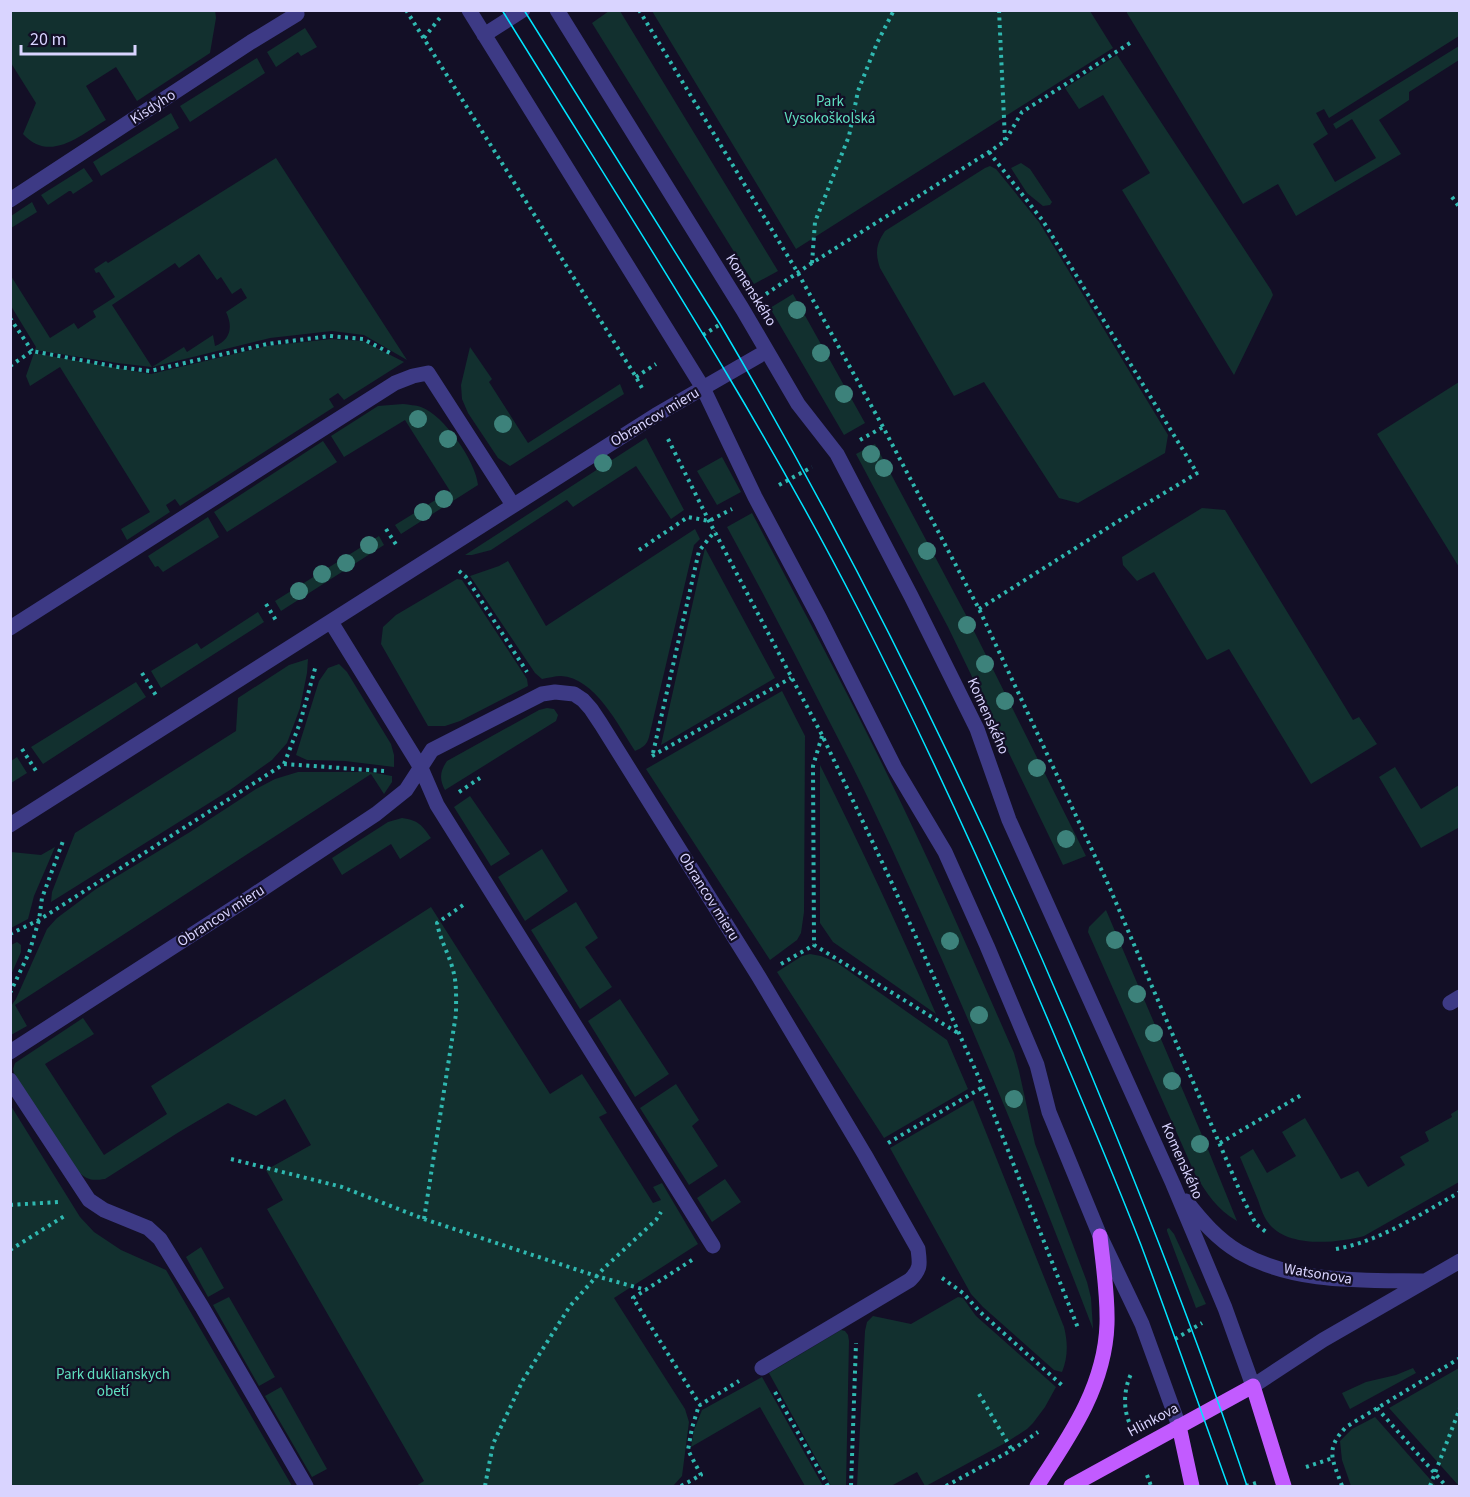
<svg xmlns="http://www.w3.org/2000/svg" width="1470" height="1497" viewBox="0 0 1470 1497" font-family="'Source Sans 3',sans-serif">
  <rect width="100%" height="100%" fill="#130f26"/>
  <path fill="#12302f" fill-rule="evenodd" d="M11 10H215L216 18 210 53 137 101 116 67 86 86 106 120C79 136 50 163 23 134L36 103 11 63Z
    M609 11H620L778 271 754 284 592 23Z
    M652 11H1090L1113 48 796 249Z
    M1127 11H1459V36L1329 118 1324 109 1316 113 1328 134 1313 144 1335 182 1376 158 1352 119 1336 129 1333 124 1459 46V60L1409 92V100L1379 120 1401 154 1296 216 1278 184 1243 204 1127 13Z
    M305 28 317 47 301 56 298 52 276 67 267 52Z
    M1117 55 1271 290 1273 295 1234 375 1122 190 1150 173 1103 95 1079 109 1065 88Z
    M257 58 265 73 190 122 180 106Z
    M171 113 179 128 101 176 93 162Z
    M276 158 407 360 364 335 332 331 270 338 152 367 117 363 35 350 36 347 11 306V276L50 338 74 323 78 329 96 317 93 311 115 297 99 272 96 273 94 269 106 261 108 263ZM199 254 217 280 221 277 232 294 241 288 247 298 226 312C233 326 231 340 215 346L213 335 187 352 184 347 152 367 112 305 175 263 179 268Z
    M1021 163 1030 169 1052 202 1050 205 1043 206 1027 193 1011 168Z
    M990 166 996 169 1039 222 1168 435 1165 453 1078 503 1059 498 984 382 954 396 880 268C875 253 876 244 885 231L985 168Z
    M84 168 93 181 73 194 71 191H69L48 205 41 195Z
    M32 202 37 212 11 228V216Z
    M793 294 865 423 844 435 770 308Z
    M331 339 363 341 404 362 344 400 338 393 329 399 334 407 180 506 175 499 166 505 170 512 127 540 121 529 150 512 60 367 30 386 26 376 34 353 151 374 267 346Z
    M470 347 492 379 489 382 528 443 620 384 624 394 510 466 498 458 468 413 462 399 461 385Z
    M1459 382V567L1377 434Z
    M403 404C409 405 416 405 421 407 444 415 476 462 478 485L401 534 395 525 450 491 405 420 344 457 331 436 378 406Z
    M646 438 684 510 671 519 636 466 573 507 567 500 491 550 472 555H465Z
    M323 441 337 462 227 532 214 512Z
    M875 444 966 615 1086 856 1063 865 948 627 856 454Z
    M722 457 741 492 717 505 697 471Z
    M1202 508 1225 510 1353 720 1359 717 1377 744 1311 784 1229 649 1207 660 1154 572 1137 581 1123 565 1122 557Z
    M752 513C798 600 845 687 888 776 933 867 973 960 1014 1053L1019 1071 1035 1144 1087 1282 1091 1298 1093 1329C1024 1149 950 970 867 796 854 769 840 742 826 715 794 652 761 589 727 527Z
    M208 517 219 537 163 572 158 566 155 567 148 556Z
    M695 529 700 539 694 545 649 737C647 745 642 748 635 751 619 726 594 677 561 676 555 676 548 678 542 679L535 673 470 576 499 566 508 561 546 626Z
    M379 536 384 545 281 611 275 601Z
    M705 548 775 678 661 745Z
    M457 579 462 580 527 679 528 686 460 721 445 726H428L381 644 383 627 396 615Z
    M258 612 264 622 161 688 151 671 197 643 201 649Z
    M308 659 307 673 300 708 287 743 272 760 230 790 51 902 52 892 75 833 236 731 238 698 289 665Z
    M339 664 347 672 391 744 394 755V767L345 761 307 760 296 755 319 681 328 668Z
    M136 682 146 697 43 764 31 747Z
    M782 691 805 736 804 912 801 933 797 940 770 960 646 769Z
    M547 708 554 709 558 715 556 721 445 790C439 779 440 771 447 761L539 710Z
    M17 757 27 773 11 783V761Z
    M820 765C861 847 900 930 936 1014L833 942 820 923Z
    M1395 767 1421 809 1459 785V830L1458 828 1421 848 1379 777Z
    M298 772H370L392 776V782L384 794 371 774 15 1005 27 1026 11 1035V1006L16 999 47 929 57 918 96 889 190 832 256 789 275 779Z
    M470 796 510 854 491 866 454 807Z
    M402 818C418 820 422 825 431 838L400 859 391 844 342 875 332 858 388 822Z
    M55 847 34 896 28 919 11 928V852L41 855Z
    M542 849 568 891 525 921 498 877Z
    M576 902 598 938 585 947 612 987 580 1009 531 930Z
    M431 907 550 1094 582 1074 607 1113 599 1117 653 1203 661 1200 653 1187 662 1183 698 1244 614 1298 685 1409 689 1422 682 1476 673 1486H416L424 1481 267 1209 283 1200 266 1170 311 1145 285 1099 256 1116 228 1103 179 1132 105 1179C91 1181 88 1180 77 1171L15 1077 13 1069 15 1063 83 1018 94 1034 45 1064 104 1155 167 1114 151 1086Z
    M1106 910 1207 1147 1237 1221C1217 1210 1206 1192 1195 1174L1088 932 1089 927Z
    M17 942 21 945V952L11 975V945Z
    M810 954 821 956 836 962 947 1040 968 1089 884 1138 777 972 802 956Z
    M620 999 669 1074 635 1097 588 1021Z
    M676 1084 699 1120 692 1126 718 1166 689 1185 640 1108Z
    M973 1100 1064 1327C1068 1343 1068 1357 1062 1372L1054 1370 983 1307 971 1294 890 1148Z
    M11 1106 80 1217 94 1232 121 1250 166 1270 292 1486H11Z
    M1459 1109V1182L1364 1236C1338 1243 1290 1248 1270 1225 1264 1218 1261 1209 1258 1200 1252 1186 1246 1171 1240 1157L1253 1149 1267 1173 1296 1156 1282 1132 1305 1118 1341 1179 1358 1171 1368 1187 1405 1165 1400 1157 1429 1141 1425 1132 1452 1117 1451 1114Z
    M725 1179 741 1202 712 1222 697 1198Z
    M1169 1228 1174 1234 1206 1304 1196 1308 1167 1231V1229Z
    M201 1247 224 1288 208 1297 186 1257Z
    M229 1297 275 1377 259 1386 213 1305Z
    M958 1297 963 1298 976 1316 1056 1387 1045 1407 1033 1423 1027 1429 1007 1442 926 1486H925L917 1472 891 1486H857L865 1331 867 1322 873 1316 911 1324Z
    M841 1330 845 1331 848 1335 849 1341 846 1486H831L769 1373Z
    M1413 1368 1416 1373 1350 1409 1342 1393 1366 1382 1396 1375Z
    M1459 1368 1460 1486H1459L1389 1408Z
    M762 1377 823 1486H805L760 1407 691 1447 694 1430 702 1410Z
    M281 1387 327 1469 312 1477 265 1396Z
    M1375 1417 1436 1486H1351L1342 1460 1340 1441 1352 1429Z"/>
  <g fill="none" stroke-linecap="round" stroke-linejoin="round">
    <path stroke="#2fb8b0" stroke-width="4" stroke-dasharray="3 4.5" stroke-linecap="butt" d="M406 10 636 377 643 390
      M639 10 798 273 883 427 979 609 1108 884 1245 1203 1256 1224 1266 1232
      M999 10 1005 140
      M424 38 442 15
      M989 152 1043 221 1197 473
      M1452 197 1460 208
      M812 263 815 222 849 136 858 91 877 43 894 10
      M766 294 812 263 989 152 1005 141 1022 112 1130 43
      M10 318 32 351
      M703 335 719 325
      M10 366 32 351 118 367 150 371 267 344 330 336 363 339 392 354
      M636 377 656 364
      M668 439 709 521 822 735 890 879 983 1087 1078 1328
      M860 440 883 427
      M779 485 812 467
      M386 529 397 546
      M639 550 688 517 709 521 732 509
      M459 571 466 577 527 672
      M266 604 277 622
      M979 609 1136 510 1199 472
      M142 673 157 697
      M822 736 813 766 814 945 958 1033
      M22 749 38 774
      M653 753 699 551 715 531
      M652 756 791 678
      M284 764 300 723 316 665
      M459 792 480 778
      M10 934 39 920 284 764 384 771
      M781 964 814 945
      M10 993 29 953 39 920 42 898 63 841
      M888 1143 983 1087
      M1220 1143 1303 1094
      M231 1159 342 1187 424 1219 596 1276 646 1290
      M10 1205 58 1202
      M424 1219 456 1014C456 999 457 984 453 970 449 954 440 940 437 923L466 903
      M1336 1249C1381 1241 1420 1214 1460 1192
      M10 1250 66 1215
      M692 1260 633 1298 700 1405 739 1381
      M942 1278 963 1293 980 1312 1064 1387
      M1175 1339 1202 1323
      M775 1392 828 1486
      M979 1394 1012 1450
      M1377 1408 1446 1486
      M1129 1422C1123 1407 1124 1389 1131 1374
      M1306 1467 1333 1458
      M1147 1475 1151 1486
      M485 1486 493 1444 523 1380 570 1306 604 1268 656 1220 661 1212
      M681 1486 701 1475 688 1450 692 1428 699 1405
      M851 1486 856 1343
      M946 1486 1012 1450 1038 1432
      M1246 1486 1256 1483
      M1342 1486C1333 1460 1324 1450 1346 1427L1460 1358
      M1430 1486 1460 1408"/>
    <path stroke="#3d3a85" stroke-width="15" d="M469 10 703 388 755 497 820 619 895 768 945 852 987 946 1037 1065 1049 1112 1100 1236 1142 1324 1179 1426
      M557 10 743 310 798 404 837 454 911 596 977 729 1009 820 1173 1184 1225 1308 1253 1386 1323 1340 1460 1261
      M484 35 523 10
      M10 200 251 42 297 14
      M331 622 421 768 437 805 713 1246
      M10 628 395 383 413 376 428 373 513 505
      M10 825 656 415 767 351
      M1450 1003 1460 997
      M10 1052 252 896 376 814 406 790 432 750 542 694 555 692 574 694 583 700 591 709 601 724 759 977 865 1155 918 1249C920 1264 921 1269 910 1280L762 1368
      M10 1080 89 1200 104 1210 148 1228 160 1239 202 1307 306 1486
      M1186 1201C1201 1220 1217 1239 1239 1252 1294 1284 1362 1280 1424 1281"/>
    <path stroke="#c25bff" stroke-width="15" d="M1179 1426 1192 1486
      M1037 1486C1070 1436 1105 1386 1107 1324 1108 1295 1103 1265 1100 1236
      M1071 1486 1253 1386 1284 1486"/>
    <path stroke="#00e5ff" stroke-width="1.5" d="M502 10C624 208 752 402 858 609 931 752 997 898 1059 1046 1087 1112 1115 1178 1141 1245 1171 1325 1199 1406 1228 1486
      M524 10 720 324C856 555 974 796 1078 1043 1139 1189 1197 1336 1247 1486"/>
  </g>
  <g fill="#3d827b">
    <circle cx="797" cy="310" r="9"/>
    <circle cx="821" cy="353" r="9"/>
    <circle cx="844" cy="394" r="9"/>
    <circle cx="418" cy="419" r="9"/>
    <circle cx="503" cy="424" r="9"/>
    <circle cx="448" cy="439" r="9"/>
    <circle cx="871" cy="454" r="9"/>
    <circle cx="603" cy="463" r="9"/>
    <circle cx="884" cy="468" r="9"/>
    <circle cx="444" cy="499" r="9"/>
    <circle cx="423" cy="512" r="9"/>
    <circle cx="369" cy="545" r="9"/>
    <circle cx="927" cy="551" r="9"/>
    <circle cx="346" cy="563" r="9"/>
    <circle cx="322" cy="574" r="9"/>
    <circle cx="299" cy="591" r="9"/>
    <circle cx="967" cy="625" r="9"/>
    <circle cx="985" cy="664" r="9"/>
    <circle cx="1005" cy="701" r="9"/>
    <circle cx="1037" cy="768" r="9"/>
    <circle cx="1066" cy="839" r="9"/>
    <circle cx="1115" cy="940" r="9"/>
    <circle cx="950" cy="941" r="9"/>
    <circle cx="1137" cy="994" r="9"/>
    <circle cx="979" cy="1015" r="9"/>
    <circle cx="1154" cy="1033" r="9"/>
    <circle cx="1172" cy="1081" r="9"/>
    <circle cx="1014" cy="1099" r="9"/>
    <circle cx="1200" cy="1144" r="9"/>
  </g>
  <g text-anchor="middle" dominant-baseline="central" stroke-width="4.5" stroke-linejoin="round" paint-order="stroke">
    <g font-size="15" fill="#5fe0c0" stroke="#130f26">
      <text x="830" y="101">Park<tspan x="830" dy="17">Vysokoškolská</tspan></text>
      <text x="113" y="1374">Park duklianskych<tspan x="113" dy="17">obetí</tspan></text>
    </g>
    <g font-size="15" fill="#d9d4ff" stroke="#130f26">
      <text transform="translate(153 107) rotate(-33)">Kisdyho</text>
      <text transform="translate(751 290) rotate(58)">Komenského</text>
      <text transform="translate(655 417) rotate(-31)">Obrancov mieru</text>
      <text transform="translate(988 716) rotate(66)">Komenského</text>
      <text transform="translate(709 897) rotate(58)">Obrancov mieru</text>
      <text transform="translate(221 916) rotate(-33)">Obrancov mieru</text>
      <text transform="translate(1182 1161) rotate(66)">Komenského</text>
      <text transform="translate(1318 1274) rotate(9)">Watsonova</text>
      <text transform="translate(1153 1420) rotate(-28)">Hlinkova</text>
    </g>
  </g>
  <rect width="1470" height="1497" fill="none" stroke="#d9d4ff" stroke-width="24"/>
  <path d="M21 45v9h114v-9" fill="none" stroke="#d9d4ff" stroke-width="3"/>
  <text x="30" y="45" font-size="18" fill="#d9d4ff" stroke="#130f26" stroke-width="4.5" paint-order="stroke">20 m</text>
</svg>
